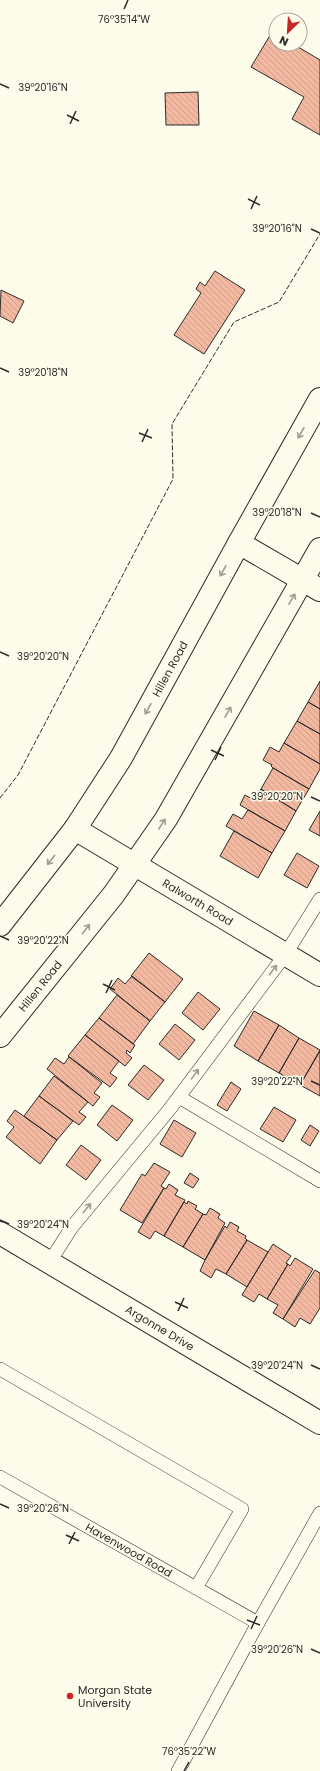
<svg xmlns="http://www.w3.org/2000/svg" width="320" height="1771" viewBox="0 0 320 1771" font-family="Poppins,sans-serif">
  <defs>
    <pattern id="building-back-hatch" width="6" height="6" patternUnits="userSpaceOnUse"><rect width="6" height="6" fill="#f2b8a0"/><path d="M-1 5l2 2M0 0l6 6M5-1l2 2" fill="none" stroke="#d09e8a"/></pattern>
  </defs>
  <rect width="100%" height="100%" fill="#fdfbea"/>
  <path fill="url(#building-back-hatch)" stroke="#2b2b2b" d="M272 32 276 34V44H293L320 60V135L292 119 304 97 251 67Z
    M198 92 199 125H166L165 93Z
    M215 271 245 290 204 354 174 335 201 293 196 289 200 282 205 286Z
    M1 290 24 301 13 323 0 316Z
    M320 681V709L308 702Z
    M308 702 320 709V734L297 721Z
    M297 721 320 734V764L284 743Z
    M284 743 320 764V769L309 789 273 768 271 766 272 765 263 760 270 747 279 752Z
    M273 768 309 789 296 811 261 789Z
    M261 789 296 811 285 831 240 805 245 795 254 800Z
    M248 810 285 831 272 853 226 826 233 814 242 819Z
    M320 811V836L309 830Z
    M234 831 272 853 258 878 220 856Z
    M297 853 319 866 307 888 284 875Z
    M149 953 183 979 165 1002 131 976Z
    M132 976 165 1002 150 1021 110 989 118 978 125 984Z
    M198 992 220 1009 203 1030 182 1013Z
    M117 995 150 1021 133 1044 99 1018Z
    M254 1011 279 1025 258 1061 234 1046Z
    M99 1018 135 1045 130 1053 127 1050 126 1053 132 1058 125 1066 85 1035Z
    M175 1024 195 1040 179 1060 159 1044Z
    M279 1025 299 1038 279 1073 258 1061Z
    M85 1035 119 1061 110 1073 117 1078 110 1087 68 1056Z
    M299 1038 320 1050 300 1085 279 1073Z
    M320 1051V1096L300 1085Z
    M69 1057 102 1083 94 1093 100 1097 93 1106 47 1069 55 1058 64 1064Z
    M144 1065 164 1080 148 1100 128 1085Z
    M54 1076 88 1102 79 1112 86 1117 79 1125 39 1096Z
    M231 1082 241 1089 227 1111 217 1105Z
    M39 1096 73 1121 57 1140 24 1116Z
    M112 1105 133 1120 117 1141 97 1125Z
    M274 1107 296 1120 283 1142 260 1129Z
    M15 1110 57 1140 40 1164 6 1137 14 1127 7 1121Z
    M174 1120 196 1133 182 1157 160 1144Z
    M310 1125 319 1131 310 1146 301 1140Z
    M81 1145 101 1160 86 1180 66 1165Z
    M154 1163 170 1172 161 1186 164 1188 142 1223 120 1210 142 1174 145 1176Z
    M190 1173 199 1179 193 1188 184 1183Z
    M169 1184 178 1190 175 1195 185 1200 164 1236 155 1231 150 1239 138 1232 164 1188 166 1189Z
    M188 1201 197 1206 195 1209 203 1214 183 1247 164 1236 184 1202 187 1204Z
    M210 1208 220 1214 218 1218 225 1223 205 1260 183 1247 203 1214 206 1215Z
    M230 1222 239 1227 237 1231 246 1236 245 1238 247 1240 226 1274 216 1269 211 1278 200 1271 205 1260 225 1226 227 1228Z
    M247 1240 268 1252 247 1287 226 1274Z
    M273 1244 291 1256 286 1263 288 1264 267 1299 259 1294 254 1302 242 1295Z
    M295 1258 313 1269 283 1319 273 1313 278 1305 267 1299 288 1264 290 1266Z
    M315 1270 320 1273V1308L310 1324 300 1318 295 1327 283 1319Z"/>
  <g fill="none" stroke-linecap="round" stroke-linejoin="round">
    <defs>
      <g id="service">
        <path d="M179 1097 320 1181"/>
        <path d="M49 1263 72 1227 169 1110 285 955 320 899"/>
        <path d="M0 1369 242 1509 196 1588"/>
        <path id="s1" d="M0 1477 258 1623"/>
        <path d="M178 1771 258 1623 320 1513"/>
      </g>
      <g id="minor">
        <path d="M239 543 320 590"/>
        <path id="s2" d="M75 829 320 975"/>
      </g>
      <g id="secondary">
        <path id="s3" d="M0 1233 320 1423"/>
      </g>
      <g id="primary">
        <path id="s4" d="M0 925 75 829 121 758 239 543 320 399"/>
        <path id="s5" d="M0 1036 114 894 166 819 320 549"/>
      </g>
    </defs>
    <use href="#service" stroke="#2b2b2b" stroke-width="14"/>
    <use href="#minor" stroke="#2b2b2b" stroke-width="24"/>
    <use href="#secondary" stroke="#2b2b2b" stroke-width="24"/>
    <use href="#primary" stroke="#2b2b2b" stroke-width="24"/>
    <use href="#service" stroke="#fdfbea" stroke-width="13"/>
    <use href="#minor" stroke="#fdfbea" stroke-width="22"/>
    <use href="#secondary" stroke="#fdfbea" stroke-width="22"/>
    <use href="#primary" stroke="#fdfbea" stroke-width="22"/>
    <path stroke="#2b2b2b" stroke-width="1" stroke-dasharray="5 2" stroke-linecap="butt" d="M0 798 18 775 173 479 172 424 234 322 279 302 320 234"/>
  </g>
  <defs><path id="oneway-shaft" d="M-6 0H5M1.5-3L5.5 0L1.5 3" fill="none" stroke-width="1.6" stroke-linecap="round" stroke-linejoin="round"/></defs>
  <g stroke="#9e9d94">
    <use href="#oneway-shaft" transform="translate(301 433) rotate(119)"/>
    <use href="#oneway-shaft" transform="translate(223 571) rotate(119)"/>
    <use href="#oneway-shaft" transform="translate(292 599) rotate(-60)"/>
    <use href="#oneway-shaft" transform="translate(148 709) rotate(119)"/>
    <use href="#oneway-shaft" transform="translate(228 712) rotate(-60)"/>
    <use href="#oneway-shaft" transform="translate(162 824) rotate(-57)"/>
    <use href="#oneway-shaft" transform="translate(51 860) rotate(128)"/>
    <use href="#oneway-shaft" transform="translate(86 929) rotate(-52)"/>
    <use href="#oneway-shaft" transform="translate(273 970) rotate(-53)"/>
    <use href="#oneway-shaft" transform="translate(195 1074) rotate(-54)"/>
    <use href="#oneway-shaft" transform="translate(87 1208) rotate(-51)"/>
  </g>
  <path fill="none" stroke="#2b2b2b" stroke-width="1.5" d="M124 9 128 0M0 84 9 88M67 115 79 121M70 124 76 111M248 199 260 205M251 209 257 196M311 229 320 233M0 368 9 372M139 433 152 438M142 442 148 429M311 513 320 517M0 652 9 656M211 750 224 756M215 760 221 747M311 797 320 801M0 936 9 940M103 984 115 990M106 993 112 980M311 1081 320 1085M0 1220 9 1224M175 1302 188 1308M178 1311 184 1298M311 1365 320 1369M0 1504 9 1508M66 1535 79 1541M69 1544 75 1532M247 1620 260 1625M251 1629 257 1616M311 1649 320 1653M184 1771 189 1762"/>
  <circle fill="#c62828" stroke="#fdfbea" stroke-width="1.5" cx="70" cy="1696" r="4"/>
  <g text-anchor="middle" dominant-baseline="central" stroke-width="3" stroke-linejoin="round" paint-order="stroke">
    <g font-size="11" fill="#2b2b2b" stroke="#fdfbea">
      <text stroke="none"><textPath href="#s4" startOffset="308">Hillen Road</textPath></text>
      <text stroke="none"><textPath href="#s2" startOffset="143">Ralworth Road</textPath></text>
      <text stroke="none"><textPath href="#s5" startOffset="64">Hillen Road</textPath></text>
      <text stroke="none"><textPath href="#s3" startOffset="186">Argonne Drive</textPath></text>
      <text stroke="none"><textPath href="#s1" startOffset="148">Havenwood Road</textPath></text>
    </g>
    <g font-size="11" fill="#2b2b2b" stroke="#fdfbea" text-anchor="start">
      <text x="78" y="1690">Morgan State<tspan x="78" dy="13">University</tspan></text>
    </g>
  </g>
  <g font-size="10" text-anchor="middle" fill="#2b2b2b" stroke="#fdfbea" stroke-width="3" stroke-linejoin="round" paint-order="stroke">
    <text x="124" y="23">76°35'14"W</text>
    <text x="43" y="91">39°20'16"N</text>
    <text x="277" y="232">39°20'16"N</text>
    <text x="43" y="376">39°20'18"N</text>
    <text x="277" y="516">39°20'18"N</text>
    <text x="43" y="660">39°20'20"N</text>
    <text x="277" y="800">39°20'20"N</text>
    <text x="43" y="944">39°20'22"N</text>
    <text x="277" y="1085">39°20'22"N</text>
    <text x="43" y="1228">39°20'24"N</text>
    <text x="277" y="1369">39°20'24"N</text>
    <text x="43" y="1512">39°20'26"N</text>
    <text x="277" y="1653">39°20'26"N</text>
    <text x="189" y="1755">76°35'22"W</text>
  </g>
  <g transform="translate(288 32) rotate(205)"><circle r="19" fill="#fdfbea" stroke="#a9a89e"/>
  <path d="M0-3L7 15L0 10L-7 15Z" fill="#c62828"/>
  <text y="-6" font-size="11" font-weight="bold" text-anchor="middle" fill="#2b2b2b">N</text>
  </g>
</svg>
